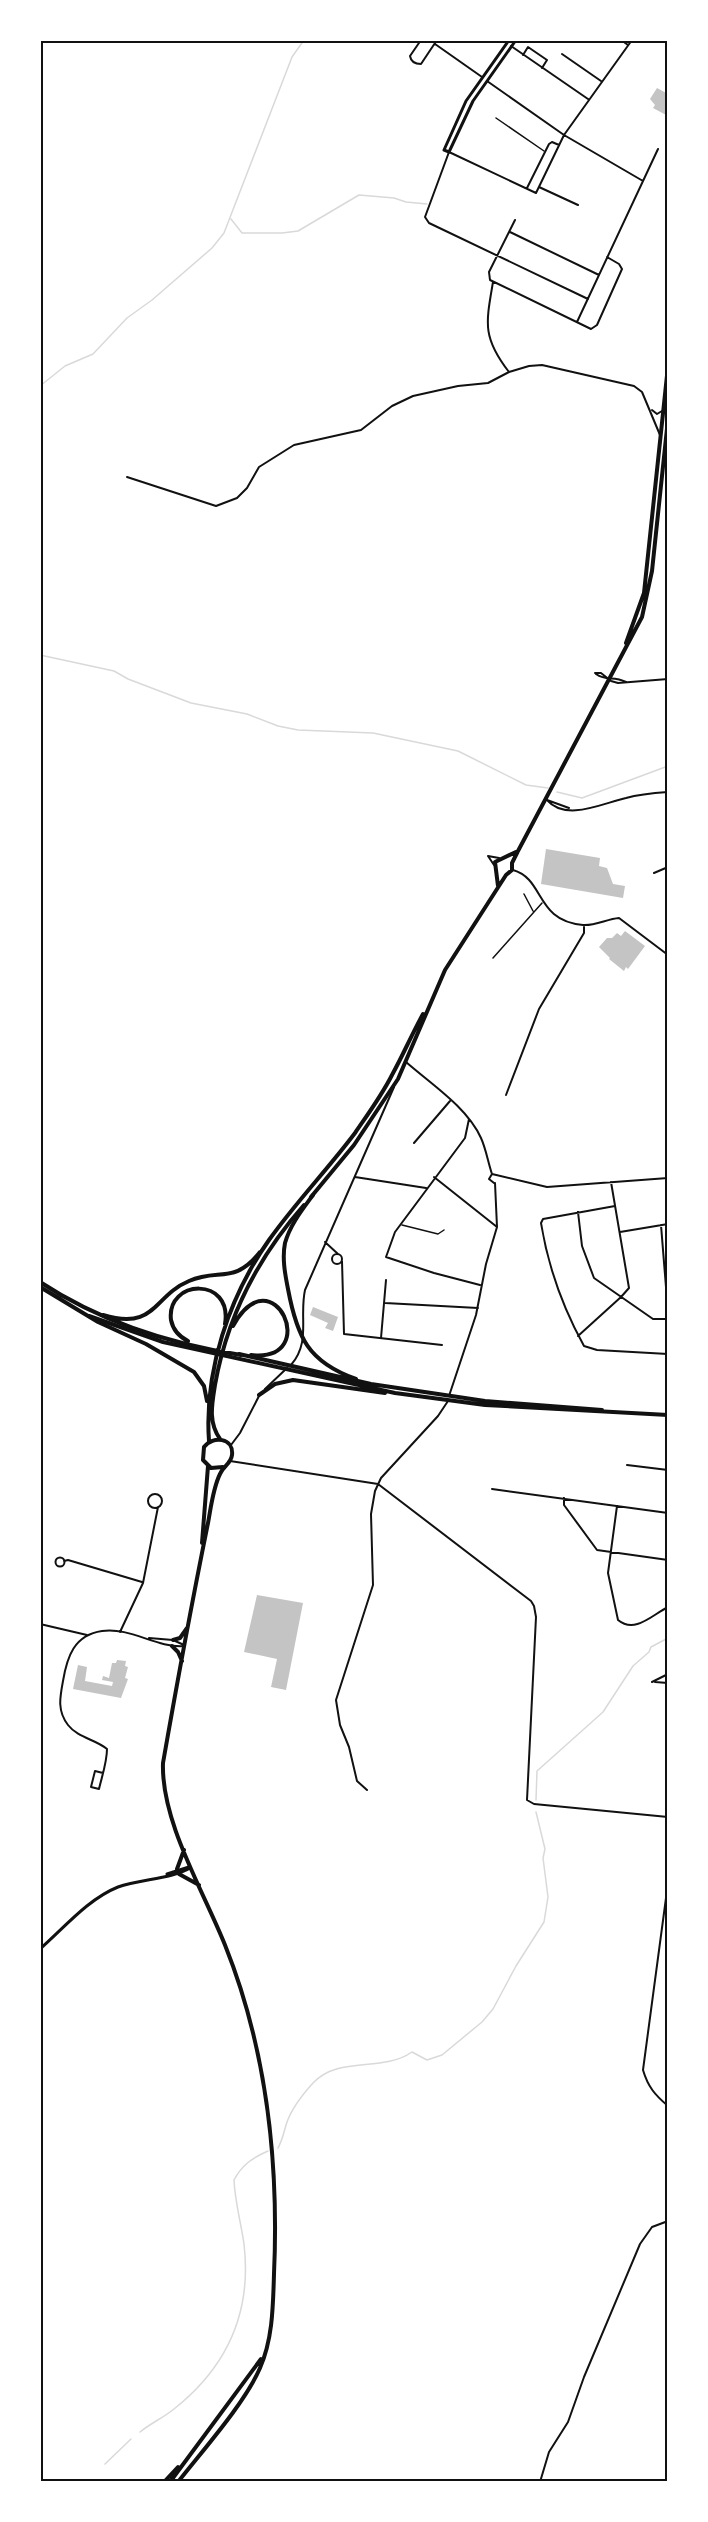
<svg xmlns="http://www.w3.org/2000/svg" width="708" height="2522" viewBox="0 0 708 2522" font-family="Signika,sans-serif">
  <rect width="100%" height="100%" fill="#fff"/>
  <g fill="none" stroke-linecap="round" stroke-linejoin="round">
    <path stroke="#d9d9d9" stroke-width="1.5" d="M231 219 242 233H282L298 231 359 195 394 198 406 202 427 204
      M40 386 65 366 93 354 127 318 152 300 212 248 224 233 292 57 304 40
      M40 655 114 671 128 679 191 703 247 714 278 726 298 730 373 733 458 751 526 785 548 788
      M557 792 582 798 668 766
      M536 1800 537 1771 603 1712 633 1666 649 1652 651 1647 668 1638
      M278 2148C283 2139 284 2131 287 2122 292 2108 303 2094 313 2083 339 2055 382 2073 412 2052L427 2060 442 2055 482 2022 493 2009 516 1966 544 1922 548 1897 543 1858 545 1849 536 1812
      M140 2432C151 2423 163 2418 174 2409 227 2367 252 2312 244 2244 241 2223 235 2202 234 2180 242 2165 252 2158 268 2151
      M105 2464 131 2439"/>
  </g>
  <path fill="#c4c4c4" d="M657 88 668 94V116L653 108 655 105 650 99Z
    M546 849 600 858 599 866 607 868 613 884 625 886 623 898 541 884Z
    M625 931 645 946 628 969 626 967 624 971 609 959 610 958 599 947 607 938H612L617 933 621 936Z
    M313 1307 338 1317 333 1331 325 1328 328 1323 310 1315Z
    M257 1595 303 1603 286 1690 271 1687 277 1659 244 1652Z
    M117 1660 126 1661 125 1666 128 1667 125 1678 128 1679 121 1698 73 1689 78 1665 87 1667 85 1681 112 1686 113 1682 102 1680 103 1676 109 1678 112 1663H116Z"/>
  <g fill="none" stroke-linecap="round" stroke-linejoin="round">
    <path stroke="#111" stroke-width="1.5" d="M496 118 544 151
      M524 894 533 911
      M493 958 542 903
      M402 1225 438 1234 444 1230"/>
    <path stroke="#111" stroke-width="2" d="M421 40 410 56C411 62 416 64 421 64L437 40
      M621 40 628 45
      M435 44 482 77
      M511 46 588 99
      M562 54 601 81
      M523 55 528 47 547 60 542 68
      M487 81 564 135 643 181
      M539 187 578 205
      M527 188 549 144 552 142 559 145
      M515 220 489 272 490 280 591 329 597 325 622 269 619 264 607 257
      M510 232 599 275
      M493 282C486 323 482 337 509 372
      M588 299 429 223 425 217 449 152 536 193 564 135 632 40
      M577 322 658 149
      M652 410 657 414 662 411
      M127 477 216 506 237 498 247 488 259 467 294 445 361 430 392 406 413 396 458 386 488 383 509 372 529 366 542 365 634 386 642 392 660 435
      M595 673H601L611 681 618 683 668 679
      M596 674C607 682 613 675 626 682
      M547 800C566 822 603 803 626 798 640 794 653 793 668 792
      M547 800 569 808
      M488 856 499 858
      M488 856 494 865
      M513 870C545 879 535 921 583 925 595 926 607 919 619 918L668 955
      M654 873 668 867
      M406 1062C431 1084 467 1107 481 1138 486 1149 488 1162 492 1174L489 1179 494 1183
      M506 1095 539 1009 584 933V927
      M469 1119 465 1138 395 1232 386 1257 434 1273 480 1285
      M414 1143 450 1101
      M492 1174 547 1187 668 1178
      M355 1177 426 1188
      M434 1177 497 1227
      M615 1206 543 1219 541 1223C548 1266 563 1308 584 1346L597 1350 668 1354
      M578 1212 582 1246 594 1278 653 1319H668
      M661 1225 668 1312
      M620 1232 668 1224
      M325 1242 338 1254
      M332 1259a5 5 0 1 1 10 0a5 5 0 1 1-10 0Z
      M342 1261 344 1334 442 1345
      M385 1303 478 1308
      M578 1336 621 1297 629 1288 611 1182
      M381 1338 386 1280
      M291 1365C311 1342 299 1317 305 1290L394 1087
      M265 1389 287 1368
      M449 1396 476 1315 486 1264 497 1227 495 1183
      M231 1445 240 1433 259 1396
      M230 1461 378 1484 531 1601 534 1606 536 1617 527 1800 534 1804 668 1817
      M627 1465 668 1470
      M492 1489 668 1513
      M148 1501a7 7 0 1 1 14 0a7 7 0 1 1-14 0Z
      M564 1498V1505L597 1550 668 1560
      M617 1506 608 1573 618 1620C635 1634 652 1615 668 1607
      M55.5 1562a4.5 4.5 0 1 1 9 0a4.5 4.5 0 1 1-9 0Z
      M64 1561 68 1560 142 1582
      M40 1624 87 1635
      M120 1632 143 1583 158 1507
      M149 1638 173 1640 184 1645
      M652 1682 668 1674
      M655 1682 668 1683
      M103 1773 95 1771 91 1787 99 1789C102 1776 107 1762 107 1749 95 1739 78 1738 68 1725 57 1711 60 1697 63 1681 67 1657 74 1635 102 1631 131 1627 156 1648 184 1646
      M367 1790 357 1781 349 1747 340 1725 336 1700 373 1585 371 1514 375 1491 381 1478 438 1416 448 1401
      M668 1883 643 2070C648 2087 655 2095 668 2106
      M540 2482 549 2452 568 2422 584 2377 640 2244 652 2227 668 2221"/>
    <path stroke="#111" stroke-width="3" d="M449 152 444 150 466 101 509 40
      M449 152 473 101 516 40
      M167 1874 189 1867
      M40 1949C64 1928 88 1899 118 1887 140 1879 172 1879 190 1868"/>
    <path stroke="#111" stroke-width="4" d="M626 643 644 593 668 366
      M498 886 495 862 518 851
      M311 1197 354 1145 398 1079 445 970 506 875 512 870V863L518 851 642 617 652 571 668 419
      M40 1282C101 1322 170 1344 241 1355
      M40 1287 98 1322 146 1344 194 1372 204 1386 207 1401
      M103 1315C156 1331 153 1296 189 1281 219 1268 234 1285 260 1252
      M233 1326C273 1253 323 1363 251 1355
      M188 1341C180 1337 173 1330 171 1320 166 1279 233 1276 225 1324
      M220 1439C208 1422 212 1404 215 1385 227 1317 259 1256 304 1205
      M209 1441C204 1371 229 1297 269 1240 296 1202 328 1169 355 1133 368 1114 382 1095 392 1075 403 1055 412 1034 423 1014
      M202 1543 208 1466
      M173 1640 180 1638 187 1628
      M172 1646 178 1652 182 1661
      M177 1869 184 1850
      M179 1874 199 1885
      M164 2482 178 2467
      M170 2482 261 2359
      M178 2482C203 2450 245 2403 260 2368 273 2338 273 2305 274 2274 279 2162 267 2050 225 1945 203 1890 161 1821 163 1763 177 1683 192 1602 208 1523 211 1507 213 1488 220 1474 223 1466 231 1464 232 1455 234 1438 213 1435 204 1447L203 1460 211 1468 223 1467"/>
    <path stroke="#111" stroke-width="4" d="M313 1195C302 1210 290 1225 285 1243 282 1258 285 1274 288 1289 297 1337 308 1362 356 1379
      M89 1316 163 1342 395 1393 485 1405 668 1415
      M239 1354 371 1384 485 1401 602 1410
      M259 1395 275 1384 293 1380 385 1393"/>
  </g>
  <rect width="708" height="2522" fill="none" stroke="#ffffff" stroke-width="84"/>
  <rect x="42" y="42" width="624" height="2438" fill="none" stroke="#111" stroke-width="2"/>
</svg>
